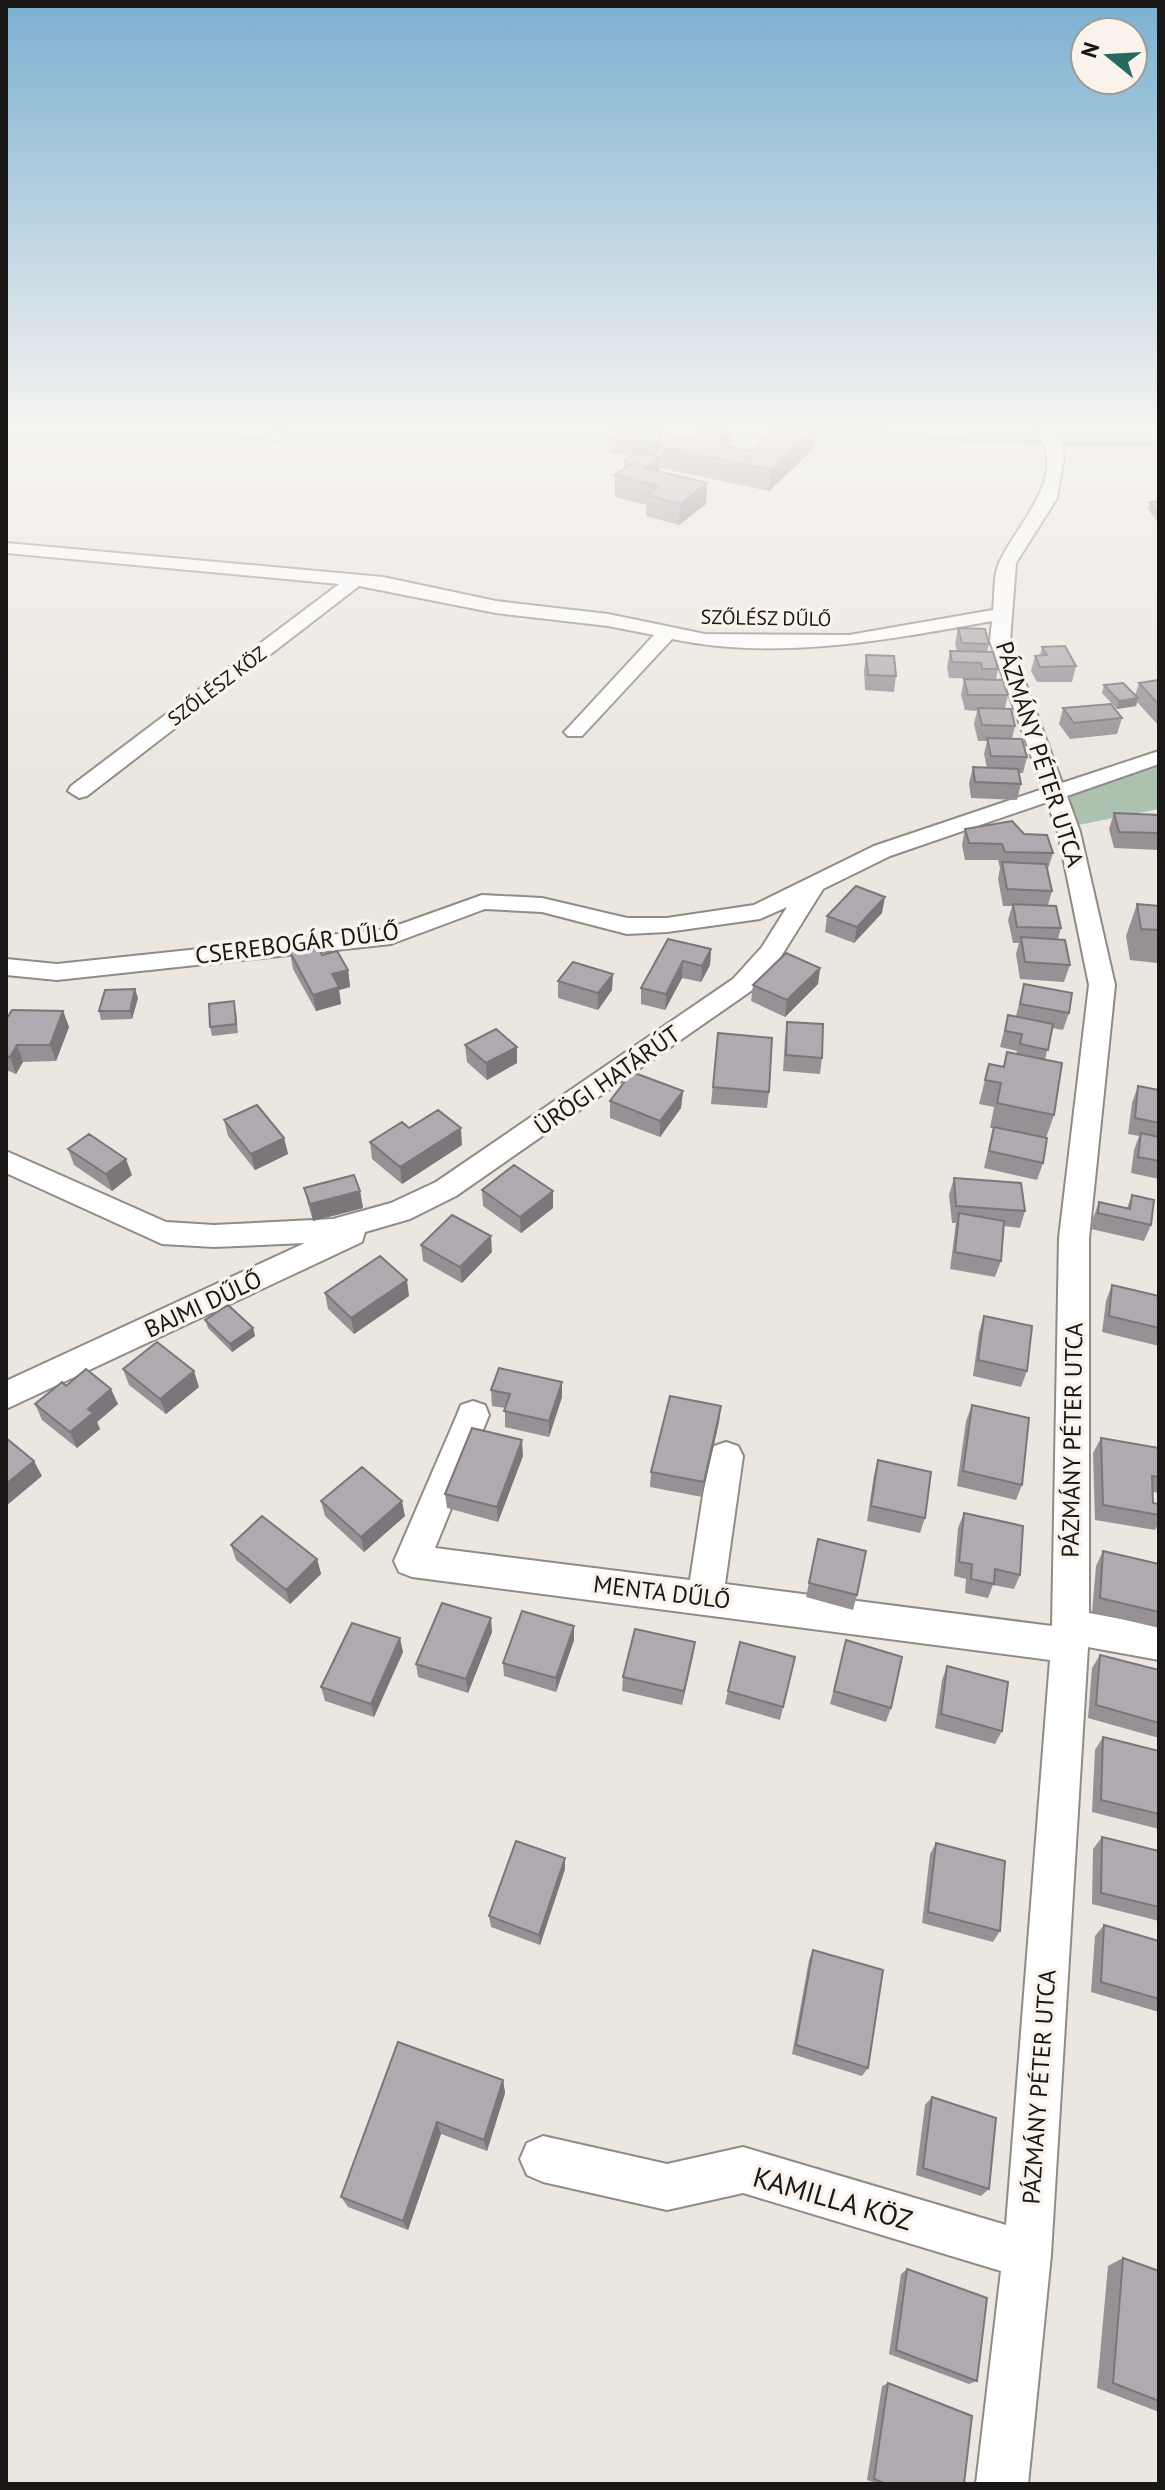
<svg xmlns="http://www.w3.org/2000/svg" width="1165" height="2490" viewBox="0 0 1165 2490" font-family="'PT Sans',sans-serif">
  <rect width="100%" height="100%" fill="#ebe6df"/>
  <path fill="#adc2ae" d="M1159 757V809L1078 825 1061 792Z"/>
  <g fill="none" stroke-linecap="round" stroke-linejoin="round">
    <path stroke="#7baaae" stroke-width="5" d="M818 428 982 442 1159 444"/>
    <defs>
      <path id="street" d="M191 428C213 428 272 422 287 435L279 440 199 433Z
        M1034 428H1052L1060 437 1064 456 1057 498 1016 563 1010 641 1062 783 1159 751V764L1067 796 1080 832 1115 985 1089 1238V1613L1159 1626V1660L1088 1647 1051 2255 1028 2484H976L1001 2271 743 2193 667 2210 543 2182 527 2175 520 2159 527 2143 543 2136 667 2164 743 2147 1006 2225 1050 1660 412 1577 399 1572 394 1561 457 1415 461 1405 473 1401 485 1405 489 1415 435 1548 690 1580 709 1456 714 1446 726 1442 738 1446 743 1456 725 1584 1052 1626 1059 1238 1089 985 1058 832 1047 802 890 856 823 889 780 958 751 991 456 1196 410 1219 365 1232 362 1242 6 1409V1381L305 1243 214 1247 162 1244 6 1173V1151L166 1222 214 1225 333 1219 391 1203 436 1182 733 979 762 947 787 907 760 919 667 932 627 934 542 912 485 909 391 944 57 980 6 975V959L57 964 387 929 482 895 542 898 627 918H667L754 905 874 846 1043 789 990 641 992 621C887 640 778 661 672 639L582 736H568L564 732 568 728 654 635 608 626 496 613 359 586 87 796 79 798 68 791 71 786 339 584 6 553V543L383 577 496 601 608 614 705 634 849 635 993 610C995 595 993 574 1000 561 1019 520 1072 474 1034 428Z"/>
    </defs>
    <use href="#street" stroke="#908b85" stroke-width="4"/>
    <use href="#street" fill="#fff" fill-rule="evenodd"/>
  </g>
  <path fill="#979196" d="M617 428 662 446 689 440 751 451 776 428H816L814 448 769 491 660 468 661 448 655 456 659 471 707 483 706 504 679 525 646 516V505L615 497V475L624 469V461L632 456 609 453V439Z
    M1159 501V524L1148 509 1150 502Z
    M958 628 989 644 987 652 998 669 996 679 1008 695 1005 708 1015 726 1012 739 1027 757 1023 773H1019L1021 784 1017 800 971 798 969 783 973 767 987 768 984 754 987 741H978L974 724 977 711 965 710 961 695 964 679H978L949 678 947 667 950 651H957L955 644Z
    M1042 647 1076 666 1072 682H1037L1031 671 1035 656 1040 655Z
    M866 655 896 676 894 692 865 690 864 671Z
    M1159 680V726L1137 702 1136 706 1117 709 1102 693 1104 685 1135 695 1139 683Z
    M1063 708 1122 718 1117 734 1070 739 1059 724Z
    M1114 813 1159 815V850L1114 848 1109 829Z
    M965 829 1024 834 1053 853 1048 869H1047L1052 891 1048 905 1061 928 1058 939 1070 965 1064 982 1020 979 1016 954 1019 943H1013L1008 920 1012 906H1003L998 879 1000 868 998 860H965L962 845Z
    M1137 904 1159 906V977L1157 963 1130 960 1126 936Z
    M882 913 854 943 825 932 827 916Z
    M668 939 711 949 710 965 701 982 682 978 665 1010 641 1004V988Z
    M290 952 322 955 348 970 350 987 339 990 341 1004 316 1011 293 969Z
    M820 968 818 984 785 1017 751 1001 753 985Z
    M558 981 612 990 598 1010 558 998Z
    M1024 984 1069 1013 1063 1030 1052 1028 1045 1060 1054 1115 1046 1138 1043 1163 1037 1180 984 1168 993 1128H990L994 1107 979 1104 989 1064 1003 1067 1007 1052 1016 1054 1017 1051 1000 1047 1008 1015 1016 1016Z
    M138 998 132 1019 101 1020 99 1011Z
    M236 1010 238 1033 212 1036 210 1027Z
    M63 1011 69 1027 56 1061 23 1062 16 1074 6 1070V1020Z
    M787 1022 822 1058 820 1074 783 1071 785 1038Z
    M718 1033 769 1092 767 1108 711 1104Z
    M465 1045 517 1063 487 1080 467 1062Z
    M1138 1086 1159 1090V1179L1131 1173 1134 1150 1139 1136 1128 1134 1132 1103Z
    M683 1091 681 1108 660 1137 610 1118V1101Z
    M224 1120 284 1138 288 1154 255 1170 228 1136Z
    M370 1142 462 1145 402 1184 372 1159Z
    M68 1149 132 1175 112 1191 74 1165Z
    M954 1178 1025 1211 1020 1228 1004 1226 1001 1261 995 1277 950 1269 956 1223H952L949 1195Z
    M304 1188 360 1191 363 1208 313 1221 308 1204Z
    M482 1190 553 1191V1208L521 1233 483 1206Z
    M1132 1195 1151 1225 1144 1241 1091 1229 1093 1218 1099 1202 1127 1208Z
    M421 1245 492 1252 462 1283 423 1261Z
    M1112 1285 1159 1296V1346L1102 1332 1106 1301Z
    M325 1293 409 1296 354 1334 328 1309Z
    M984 1316 1027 1371 1021 1387 973 1376 979 1332Z
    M205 1320 253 1328 255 1336 232 1352 208 1328Z
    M123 1369 199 1387 166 1414 129 1385Z
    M562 1382V1397L549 1437 505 1427V1408L492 1406 491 1390Z
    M66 1386 118 1404 97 1422 100 1429 77 1448 42 1420 35 1404Z
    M972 1405 1022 1485 1016 1500 957 1486 966 1421Z
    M721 1406 719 1422 702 1497 650 1487 651 1472Z
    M1101 1438 1159 1448V1493L1153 1492V1503L1159 1504V1523L1155 1530 1095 1520 1093 1453Z
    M523 1456 498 1522 447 1508 445 1494Z
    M878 1460 925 1518 920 1533 867 1521 874 1475Z
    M321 1501 405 1516 364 1552 325 1516Z
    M964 1513 1020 1575 1014 1589 993 1585 988 1598 965 1593 966 1579 954 1576 958 1528Z
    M818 1539 857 1595 853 1610 806 1597Z
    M231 1545 317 1559 321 1574 290 1604 236 1560Z
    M1103 1551 1159 1564V1628L1092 1612 1096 1566Z
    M492 1632 468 1693 418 1677 416 1664Z
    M574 1640 556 1692 504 1676 503 1663Z
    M846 1640 891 1708 886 1722 830 1704Z
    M695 1642 682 1705 622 1691 623 1677Z
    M403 1652 374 1717 325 1701 321 1687Z
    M1100 1655 1159 1670V1738L1088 1718 1092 1668Z
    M795 1657 780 1720 725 1704 728 1691Z
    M947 1666 1002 1731 995 1744 935 1728 942 1680Z
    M1103 1737 1159 1751V1829L1092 1812 1095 1750Z
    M1102 1837 1159 1851V1921L1092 1904 1093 1849Z
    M936 1843 1000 1931 993 1942 922 1923 930 1854Z
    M565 1858V1869L540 1945 491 1927 489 1916Z
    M1104 1925 1159 1941V2012L1091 1992 1095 1936Z
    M813 1950 868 2068 862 2076 792 2054 809 1960Z
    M398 2042 503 2080 505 2093 487 2151 441 2134 408 2230 348 2207 341 2197Z
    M932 2097 989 2189 981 2196 916 2175 925 2105Z
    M1123 2258 1159 2271V2412L1097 2388 1108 2266Z
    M907 2269 977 2381 969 2384 889 2354 901 2274Z
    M888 2383 964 2484H877L867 2480 882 2386Z"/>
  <path fill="#7b767a" d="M815 428H816L814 448 769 491 771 470Z
    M662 432V446L653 458 654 444Z
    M730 432 729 452 716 444Z
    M660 457 659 478 645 468Z
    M707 483 706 504 679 525 680 504Z
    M1138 698 1136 706 1117 709 1119 701Z
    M885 897 882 913 854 943 857 927Z
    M711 949 710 965 701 982 702 966Z
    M683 961 682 978 665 1010 666 994Z
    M820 968 818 984 785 1017 787 1000Z
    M348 970 350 987 339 990 341 1004 316 1011 313 995 332 974Z
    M613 974 612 990 598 1010V993Z
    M135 989 138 998 132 1019 130 1011Z
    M63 1011 69 1027 56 1061 50 1045Z
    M17 1045 23 1062 16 1074 10 1057Z
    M517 1047V1063L487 1080 486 1063Z
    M683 1091 681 1108 660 1137V1121Z
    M461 1128 462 1145 402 1184 400 1167Z
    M284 1138 288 1154 255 1170 251 1154Z
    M126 1159 132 1175 112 1191 106 1174Z
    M360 1191 363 1208 313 1221 310 1204Z
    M553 1191V1208L521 1233 520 1217Z
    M491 1236 492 1252 462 1283 460 1267Z
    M407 1280 409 1296 354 1334 351 1318Z
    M253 1328 255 1336 232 1352 230 1344Z
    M194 1371 199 1387 166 1414 160 1399Z
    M562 1382V1397L549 1437V1421Z
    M111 1389 118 1404 97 1422 100 1429 77 1448 70 1432 88 1409Z
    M721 1406 719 1422 702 1497 704 1482Z
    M522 1440 523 1456 498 1522 497 1507Z
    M34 1461 42 1476 6 1506V1484Z
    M402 1501 405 1516 364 1552 361 1537Z
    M317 1559 321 1574 290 1604 286 1590Z
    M491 1618 492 1632 468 1693 466 1679Z
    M574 1626V1640L556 1692V1678Z
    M400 1638 403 1652 374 1717 371 1704Z
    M695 1642 693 1656 682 1705 684 1691Z
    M565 1858V1869L540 1945 539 1935Z
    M503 2080 505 2093 487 2151 484 2140Z
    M437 2122 441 2134 408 2230 403 2221Z"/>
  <path fill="#b0a9af" stroke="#7b767a" stroke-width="2" d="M617 428H628L662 432 654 444 609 439Z
    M703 428H713L730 432 716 444 751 451 776 428H815L771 470 661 447 673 437 689 440Z
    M638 451 660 457 645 468 707 483 680 504 647 495 658 486 615 475 633 463 624 461Z
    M1159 501V514L1150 502Z
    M958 628 985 629 989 644 962 643Z
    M1065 646 1076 666 1040 667 1035 656 1047 655 1042 647Z
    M950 651 993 652 998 669H982L981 663 952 662Z
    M866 655 894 656 896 676 868 675Z
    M964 679 1003 680 1008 695H968Z
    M1159 680V705L1139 683Z
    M1123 683 1138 698 1119 701 1104 685Z
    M1111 704 1122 718 1074 723 1063 708Z
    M978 708 1011 709 1015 726 982 725Z
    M987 738 1022 739 1027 757 991 756Z
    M973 767 1018 769 1021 784 975 782Z
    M1114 813 1159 815V833L1119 832Z
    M1012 821 1024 834 1047 835 1053 853 1005 852 1002 844 969 843 965 829Z
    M1002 862 1046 864 1052 891 1007 889Z
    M856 886 885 897 857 927 827 916Z
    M1013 904 1056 906 1061 928 1017 927Z
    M1137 904 1159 906V930L1141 929Z
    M1021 937 1065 940 1070 965 1025 962Z
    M668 939 711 949 702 966 683 961 666 994 641 988Z
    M316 945 322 955 337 951 348 970 332 974 339 987 313 995 290 952Z
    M786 953 820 968 787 1000 753 985Z
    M573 962 613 974 598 993 558 981Z
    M1024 984 1072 993 1069 1013 1020 1004Z
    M135 989 130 1011H99L105 990Z
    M234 1001 236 1024 210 1027 209 1004Z
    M12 1010 63 1011 50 1045H17L10 1057 6 1056V1020Z
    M1008 1015 1053 1024 1048 1050 1020 1044 1022 1034 1005 1031Z
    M787 1022 823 1024 822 1058 786 1055Z
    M496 1029 517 1047 486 1063 465 1045Z
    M718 1033 772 1038 769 1092 713 1087Z
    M1007 1052 1062 1063 1054 1115 997 1103 1001 1083 985 1080 989 1064 1004 1067Z
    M632 1072 683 1091 660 1121 610 1101Z
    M1138 1086 1159 1090V1123L1135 1118Z
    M257 1105 284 1138 251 1154 224 1120Z
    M438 1110 461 1128 400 1167 370 1142 402 1122 409 1128Z
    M994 1127 1047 1138 1043 1163 989 1151Z
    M1141 1133 1159 1137V1161L1138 1157Z
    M89 1134 126 1159 106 1174 68 1149Z
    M514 1165 553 1191 520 1217 482 1190Z
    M354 1175 360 1191 310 1204 304 1188Z
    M954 1178 1021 1183 1025 1211 956 1206Z
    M1132 1195 1154 1200 1151 1225 1098 1213 1099 1202 1130 1209Z
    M959 1213 1004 1221 1001 1261 955 1252Z
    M452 1215 491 1236 460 1267 421 1245Z
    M380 1256 407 1280 351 1318 325 1293Z
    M1112 1285 1159 1296V1328L1109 1316Z
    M228 1305 253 1328 230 1344 205 1320Z
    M984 1316 1032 1326 1027 1371 978 1360Z
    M157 1342 194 1371 160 1399 123 1369Z
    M499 1368 562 1382 549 1421 504 1411 510 1394 491 1390Z
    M86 1369 111 1389 88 1409 93 1413 70 1432 35 1404 62 1382 66 1386Z
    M670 1396 721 1406 704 1482 651 1472Z
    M972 1405 1029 1418 1022 1485 963 1471Z
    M472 1428 522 1440 497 1507 445 1494Z
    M6 1438 34 1461 6 1484Z
    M1101 1438 1159 1448V1477L1152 1476 1153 1503 1159 1504V1515L1103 1505Z
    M878 1460 931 1472 925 1518 871 1506Z
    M362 1467 402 1501 361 1537 321 1501Z
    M964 1513 1023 1526 1020 1575 995 1569 994 1584 971 1579 972 1564 959 1562Z
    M262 1516 317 1559 286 1590 231 1545Z
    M818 1539 866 1551 857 1595 809 1583Z
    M1103 1551 1159 1564V1612L1100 1598Z
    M442 1603 491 1618 466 1679 416 1664Z
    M522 1611 574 1626 556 1678 503 1663Z
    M352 1623 400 1638 371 1704 321 1687Z
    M635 1629 695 1642 684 1691 623 1677Z
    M846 1640 902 1657 891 1708 834 1691Z
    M740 1642 795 1657 783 1707 728 1691Z
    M1100 1655 1159 1670V1723L1096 1705Z
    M947 1666 1008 1682 1002 1731 941 1714Z
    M1103 1737 1159 1751V1814L1101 1800Z
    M1102 1837 1159 1851V1907L1101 1893Z
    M516 1841 565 1858 539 1935 489 1916Z
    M936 1843 1005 1861 1000 1931 928 1912Z
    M1104 1925 1159 1941V1999L1101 1982Z
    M813 1950 883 1970 868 2068 796 2045Z
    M398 2042 503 2080 484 2140 437 2122 403 2221 341 2197Z
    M932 2097 996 2118 989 2189 923 2168Z
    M1123 2258 1159 2271V2401L1113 2383Z
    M907 2269 987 2298 977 2381 896 2350Z
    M888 2383 972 2416 964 2484H886L874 2479Z"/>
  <linearGradient id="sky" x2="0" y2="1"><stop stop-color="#7cb0d1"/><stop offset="0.55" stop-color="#f6f4f1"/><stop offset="1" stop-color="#f6f4f1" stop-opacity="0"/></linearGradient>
  <rect width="1165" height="777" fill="url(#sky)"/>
  <g text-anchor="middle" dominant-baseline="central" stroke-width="7" stroke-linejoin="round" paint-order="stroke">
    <g font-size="20" fill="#191715" stroke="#f9f3ec">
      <text transform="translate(766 618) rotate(1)">SZŐLÉSZ DŰLŐ</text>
      <text transform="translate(217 686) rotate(-37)">SZŐLÉSZ KÖZ</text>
    </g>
    <g font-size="24" fill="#191715" stroke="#f9f3ec">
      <text transform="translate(1040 754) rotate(72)">PÁZMÁNY PÉTER UTCA</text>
      <text transform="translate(297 943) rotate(-7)">CSEREBOGÁR DŰLŐ</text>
      <text transform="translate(607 1080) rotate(-35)">ÜRÖGI HATÁRÚT</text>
      <text transform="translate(203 1304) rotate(-25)">BAJMI DŰLŐ</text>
      <text transform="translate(1072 1440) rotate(-89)">PÁZMÁNY PÉTER UTCA</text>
      <text transform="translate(662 1592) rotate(7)">MENTA DŰLŐ</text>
      <text transform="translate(1039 2087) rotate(-86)">PÁZMÁNY PÉTER UTCA</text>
    </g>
    <g font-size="28" fill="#191715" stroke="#f9f3ec">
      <text transform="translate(833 2198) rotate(16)">KAMILLA KÖZ</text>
    </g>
  </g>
  <rect width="1165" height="2490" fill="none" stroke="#191715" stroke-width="16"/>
  <g transform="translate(1109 56) rotate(288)"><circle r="38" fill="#f9f3ec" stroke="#9f9b96" stroke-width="2"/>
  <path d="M0-6L14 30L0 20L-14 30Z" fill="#256a5e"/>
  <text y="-12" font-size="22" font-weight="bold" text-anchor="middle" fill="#191715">N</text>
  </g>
</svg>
